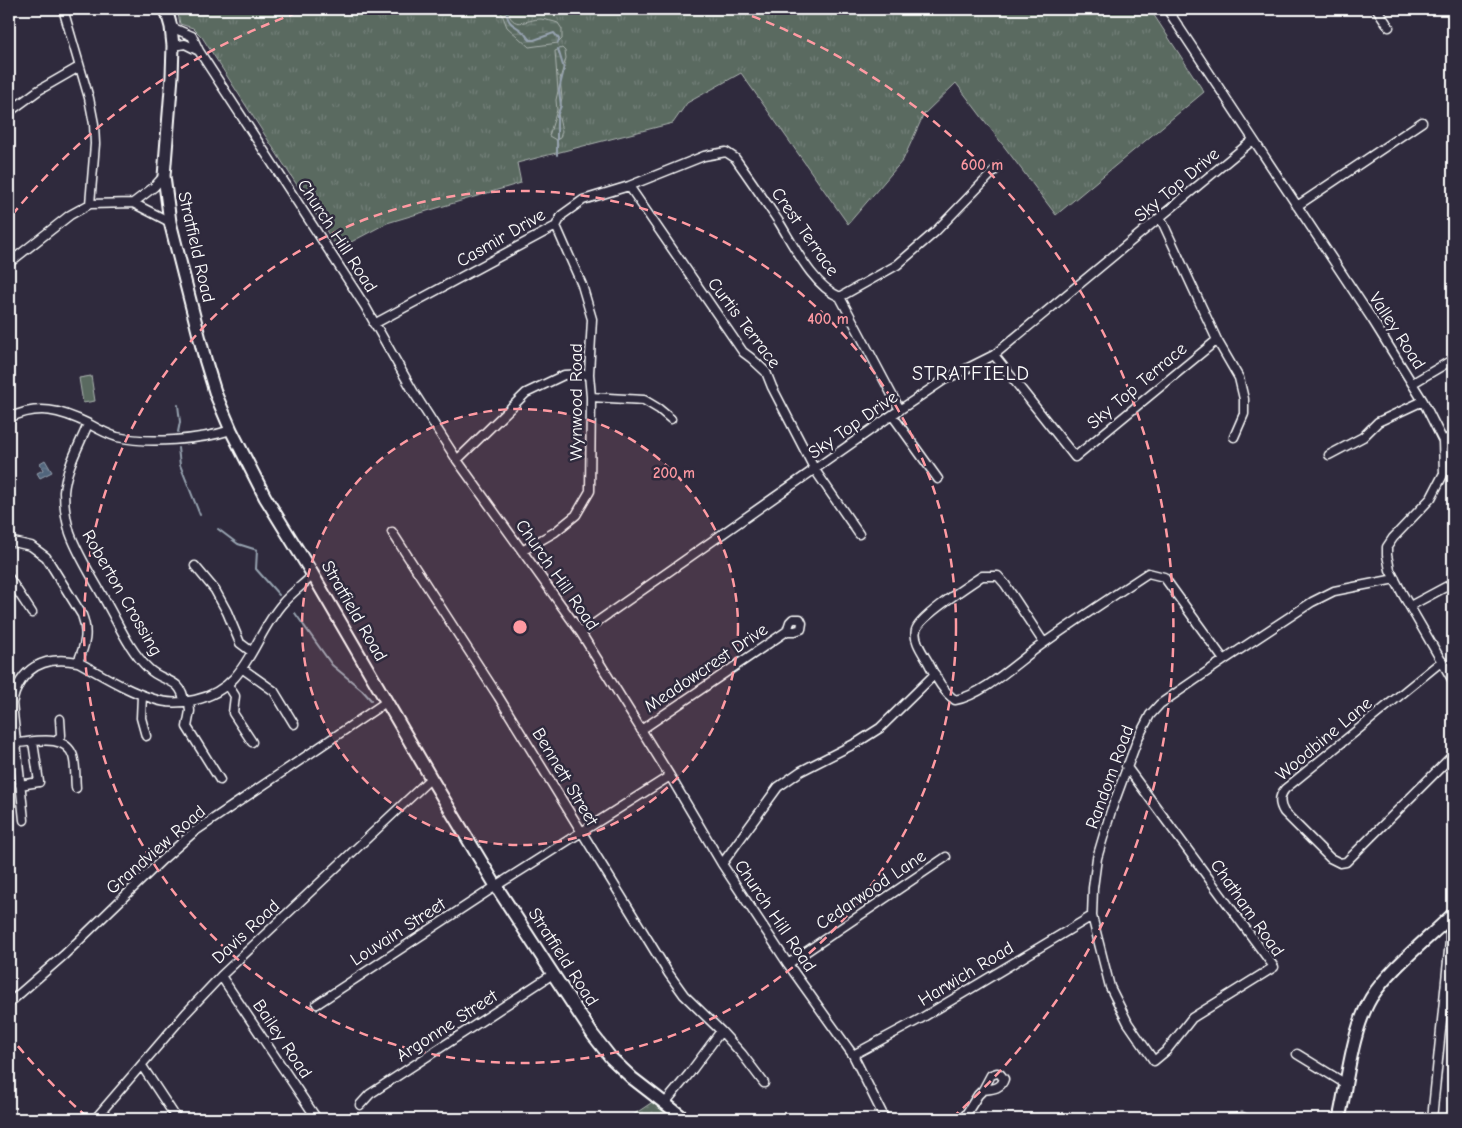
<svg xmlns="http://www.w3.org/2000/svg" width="1462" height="1128" viewBox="0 0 1462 1128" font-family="'Comic Neue',sans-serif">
  <defs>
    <pattern id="grass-tufts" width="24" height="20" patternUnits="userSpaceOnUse" patternTransform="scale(1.25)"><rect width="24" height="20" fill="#5a6a61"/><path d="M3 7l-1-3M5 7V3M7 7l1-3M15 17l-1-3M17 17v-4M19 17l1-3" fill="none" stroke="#738079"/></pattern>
    <pattern id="wetland-marsh" width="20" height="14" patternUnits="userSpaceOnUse" patternTransform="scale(1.25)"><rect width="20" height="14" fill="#5a6a61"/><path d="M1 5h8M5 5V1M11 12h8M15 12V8" fill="none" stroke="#738079"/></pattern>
    <pattern id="park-dots" width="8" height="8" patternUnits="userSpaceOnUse" patternTransform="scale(1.25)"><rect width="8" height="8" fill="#5a6a61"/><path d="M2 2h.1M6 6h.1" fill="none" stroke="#738079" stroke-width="1.8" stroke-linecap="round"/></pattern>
    <pattern id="water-waves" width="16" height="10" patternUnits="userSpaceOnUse" patternTransform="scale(1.25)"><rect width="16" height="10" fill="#51657c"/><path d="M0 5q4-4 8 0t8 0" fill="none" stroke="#6b7c90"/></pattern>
  </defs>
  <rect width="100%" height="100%" fill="#2f2a3d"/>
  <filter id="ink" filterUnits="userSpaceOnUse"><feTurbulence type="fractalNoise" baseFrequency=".02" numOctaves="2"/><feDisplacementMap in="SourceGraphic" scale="10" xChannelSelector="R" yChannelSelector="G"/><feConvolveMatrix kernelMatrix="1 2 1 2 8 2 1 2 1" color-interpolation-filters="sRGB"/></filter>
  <g filter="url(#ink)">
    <path fill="url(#grass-tufts)" stroke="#acb4b0" d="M177 9H1150L1204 92 1056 215 956 83 924 114 903 160 848 224 741 73 687 103 673 123 517 163 521 183 387 223 338 249 202 37 193 28 180 24Z"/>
    <path fill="url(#wetland-marsh)" stroke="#acb4b0" d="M500 9H507C513 32 526 19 541 19 546 20 553 21 558 23L562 29V39L558 43 529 47 507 27Z
      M562 48 565 51 566 58 560 79 562 98 558 114 562 131 560 138 556 140 549 136 557 110 556 100 558 91 555 51Z"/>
    <path fill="url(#park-dots)" stroke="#acb4b0" d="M654 1101 679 1119H627Z"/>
    <path fill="#5a6a61" stroke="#acb4b0" d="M91 376 95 401 83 403 79 378Z"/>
    <path fill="url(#water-waves)" stroke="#97a3b0" d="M45 460 52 472 40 478 37 473 43 470 40 463Z"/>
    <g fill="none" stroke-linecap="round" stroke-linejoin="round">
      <path stroke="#97a3b0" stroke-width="2" d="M506 9C508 28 515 23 525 34 526 36 528 38 530 40H534L554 33 559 39 558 43
        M557 155V116L561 106 559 90 564 69 558 49
        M178 405 180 422 178 432
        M178 448 180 465 200 515
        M218 529 238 544 257 550 256 569 279 595
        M295 613 332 665 362 690 371 700"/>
      <defs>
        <path id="minor" d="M63 9 89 98 94 124 95 144 90 204
          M1167 9 1372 319 1423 401 1443 441 1444 473 1431 498 1393 538 1387 547V555L1390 570 1402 593 1453 681
          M1377 9 1389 27
          M171 27 192 36 199 51 365 306 414 393 457 460 581 633 670 776 722 864 788 964 853 1055 885 1119
          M173 46 185 44 199 51
          M9 112 39 90 79 67
          M629 186 743 352 751 358 766 372 772 387 815 470 859 534
          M133 203 154 187 164 176
          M1297 206 1422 122
          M1161 219 1217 340 1239 378 1244 399V414L1234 437
          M9 263 70 215 90 204 133 203 170 222
          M840 297 897 265 935 232 998 167
          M374 324 556 226 562 215 583 200 629 186 704 156 726 152 735 158C750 179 765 201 779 222 794 246 813 286 840 297L900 410
          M994 355 1075 457 1217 340
          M1413 383 1452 360 1453 355
          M591 397 644 400 659 409 671 419
          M892 415 938 479
          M9 418C39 404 60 410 89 424 98 429 107 434 117 437 148 444 201 440 231 430
          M88 424C79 446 66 468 64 492 64 505 66 520 70 533 79 558 95 581 107 604 119 625 130 651 148 668 162 683 182 677 184 702
          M1443 441 1453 436
          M1329 455 1363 437 1378 422 1423 401
          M457 460 526 393 564 375 589 374
          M392 532 498 696 669 974 684 995 721 1031 742 1054 764 1083
          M9 541 31 546 46 557 82 615C89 633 85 645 78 662
          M522 551 555 532 576 515 590 491 591 397 589 374 592 319 582 285 556 226
          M195 566 215 590 227 612 240 643 252 652
          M9 578 32 613
          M1410 606 1453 583
          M581 633 892 415 944 380 994 355 1253 140
          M1044 643 1005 584 998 576H982C969 585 919 617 916 630 913 640 923 653 928 662 935 675 942 691 955 700 984 695 1019 660 1044 643 1078 619 1113 596 1148 573L1164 577 1224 660
          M1442 661 1285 789C1279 796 1279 804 1284 812L1330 858 1340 863 1346 862 1453 755
          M243 669 274 691 294 724
          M228 685 235 696 233 713 252 742
          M142 695 141 718 146 736
          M189 702 190 711 187 727 220 780
          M641 730 787 631 790 622 793 619H800L802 623 801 629 795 631H787
          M57 741 61 735 60 719
          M16 743C34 742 65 733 73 756 76 766 75 778 76 788
          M1126 766 1274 967 1192 1018 1166 1051 1154 1061 1128 1023 1110 987 1092 916 1093 888 1097 858 1111 811 1138 738 1150 715 1160 704 1224 660 1312 602 1334 591 1395 579
          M20 785 39 782 33 742
          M24 820 12 703C20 668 43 655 78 662 102 675 127 691 154 699 167 704 181 703 195 700 248 688 251 640 282 604 291 593 303 585 313 575
          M722 864 778 787 801 771 858 742 880 728 935 674
          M788 964 946 857
          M221 976 317 1119
          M9 1003 64 955 162 860 194 832 386 702
          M317 1004 496 886 670 776
          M1297 1054 1346 1084
          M853 1055 920 1019 1092 916
          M142 1066 177 1119
          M665 1103 689 1074 721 1031
          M360 1105 370 1094 553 974
          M95 1119 186 1013 221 976 431 778
          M963 1119 978 1095 983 1090 991 1075 997 1073 1000 1074 1004 1079C1001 1089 992 1089 983 1090
          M1233 1119 1242 1117 1247 1119
          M1432 1119 1450 941V918"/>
        <path id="secondary" d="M166 9 171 27 173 46 172 76 164 176 170 222 205 359 216 395 231 430 265 497 313 575 431 778 496 886 553 974 593 1035 611 1058 632 1078 685 1119
          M1339 1119C1347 1083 1352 1030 1371 998 1389 969 1428 939 1453 914"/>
      </defs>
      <use href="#minor" stroke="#fff" stroke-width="11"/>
      <use href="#secondary" stroke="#fff" stroke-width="15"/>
      <use href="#minor" stroke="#2f2a3d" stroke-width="8"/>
      <use href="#secondary" stroke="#2f2a3d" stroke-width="11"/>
    </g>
  </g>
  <circle cx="520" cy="627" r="218" fill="#ff9aa2" fill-opacity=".12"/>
  <g fill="none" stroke="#ff9aa2" stroke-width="2.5" stroke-dasharray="9 6">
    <circle cx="520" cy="627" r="218"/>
    <circle cx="520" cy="627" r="436"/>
    <path d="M87 1117A654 654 0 0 1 12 1039M12 215A654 654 0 0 1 302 11M738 11A654 654 0 0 1 953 1117"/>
  </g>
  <g text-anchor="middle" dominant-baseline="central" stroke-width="5" stroke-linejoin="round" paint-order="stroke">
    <g font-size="18" fill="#fff" stroke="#2f2a3d">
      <text transform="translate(1177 185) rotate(-40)">Sky Top Drive</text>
      <text transform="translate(805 232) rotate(55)">Crest Terrace</text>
      <text transform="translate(337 236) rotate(57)">Church Hill Road</text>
      <text transform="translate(501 238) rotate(-30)">Casmir Drive</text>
      <text transform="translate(196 247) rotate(77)">Stratfield Road</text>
      <text transform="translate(744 323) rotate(53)">Curtis Terrace</text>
      <text transform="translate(1397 331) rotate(57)">Valley Road</text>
      <text transform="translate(1137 386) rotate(-40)">Sky Top Terrace</text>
      <text transform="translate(576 402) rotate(-90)">Wynwood Road</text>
      <text transform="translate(853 425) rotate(-35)">Sky Top Drive</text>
      <text transform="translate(557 575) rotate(55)">Church Hill Road</text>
      <text transform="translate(122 593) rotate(60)">Roberton Crossing</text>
      <text transform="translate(354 611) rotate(60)">Stratfield Road</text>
      <text transform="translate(706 668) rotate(-34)">Meadowcrest Drive</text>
      <text transform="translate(1324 739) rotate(-40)">Woodbine Lane</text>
      <text transform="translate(565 777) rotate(59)">Bennett Street</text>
      <text transform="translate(1110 777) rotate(-70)">Random Road</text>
      <text transform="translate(156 850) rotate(-41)">Grandview Road</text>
      <text transform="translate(871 890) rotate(-34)">Cedarwood Lane</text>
      <text transform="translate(1247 908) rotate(55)">Chatham Road</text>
      <text transform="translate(775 916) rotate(56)">Church Hill Road</text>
      <text transform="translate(246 932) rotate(-43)">Davis Road</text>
      <text transform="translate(398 932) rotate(-33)">Louvain Street</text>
      <text transform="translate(563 957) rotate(57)">Stratfield Road</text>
      <text transform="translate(966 974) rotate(-31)">Harwich Road</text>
      <text transform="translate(447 1026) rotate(-33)">Argonne Street</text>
      <text transform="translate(282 1039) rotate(56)">Bailey Road</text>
    </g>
    <g font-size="20" letter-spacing="1" fill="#fff" stroke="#2f2a3d">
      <text x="971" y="373">STRATFIELD</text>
    </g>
  </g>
  <circle cx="520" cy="627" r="8" fill="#ff9aa2" stroke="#2f2a3d" stroke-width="2.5"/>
  <g font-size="15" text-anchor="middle" font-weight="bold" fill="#ff9aa2" stroke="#2f2a3d" stroke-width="5" stroke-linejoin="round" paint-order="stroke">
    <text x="982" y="170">600 m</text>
    <text x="828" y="324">400 m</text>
    <text x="674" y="478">200 m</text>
  </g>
  <rect width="1462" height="1128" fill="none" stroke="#2f2a3d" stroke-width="30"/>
  <rect x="15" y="15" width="1432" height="1098" fill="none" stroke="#fff" stroke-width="2" filter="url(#ink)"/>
</svg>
